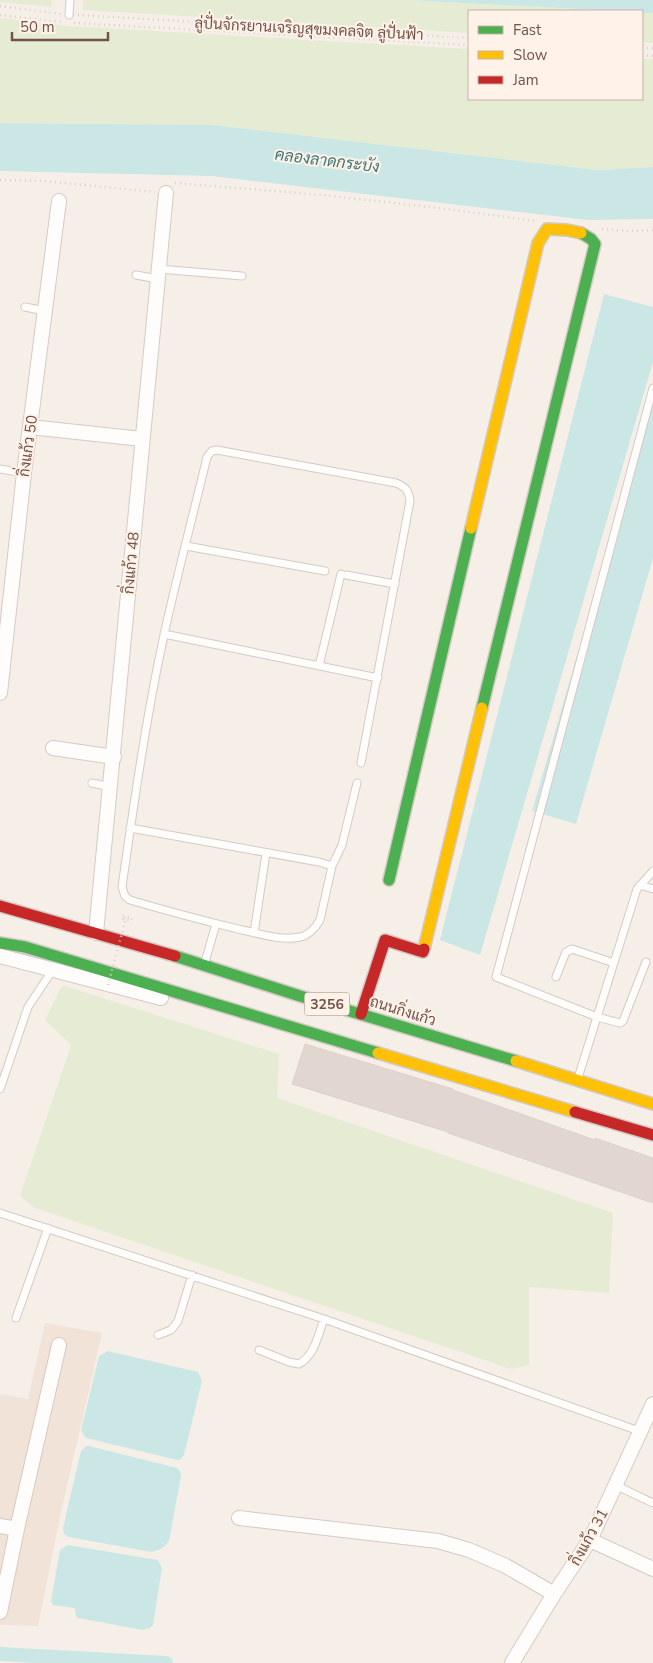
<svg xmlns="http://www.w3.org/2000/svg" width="653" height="1663" viewBox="0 0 653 1663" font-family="'Nunito Sans',Sarabun,sans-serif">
  <rect width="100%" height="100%" fill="#f6efe8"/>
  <path fill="#f1e3d8" d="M45 1323 102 1333 61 1512 38 1626 0 1625V1394L28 1399Z"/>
  <path fill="#e5ecd3" d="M0 0H52L51 7 0 2Z
    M83 0H408L615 11H469V33L83 10Z
    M642 13H653V43L642 42Z
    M0 18 68 26 469 49V99H642V59H653V167L597 170 213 125 0 123Z
    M62 985 279 1054 277 1098 613 1213 609 1293 529 1287V1365L511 1369 35 1208 20 1196 71 1045 45 1020Z"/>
  <path fill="#cbe7e5" d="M408 0H653V13H642V11H615Z
    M0 123 213 125 597 170 653 167V219L588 220 211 176 0 171Z
    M604 294 653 307V362L480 955 440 940Z
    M653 393V558L576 824 532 811Z
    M108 1351 198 1372 202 1381 184 1455 181 1459 177 1460 86 1438 83 1434 81 1430 99 1356Z
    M89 1446 177 1468 180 1471 181 1476 169 1541C164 1548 160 1550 151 1552L69 1537 64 1534 63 1528 81 1451 85 1447Z
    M68 1545 158 1560 162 1568 153 1625 150 1628 143 1630 78 1618 76 1616 75 1609 74 1608 53 1605 51 1601 60 1550Z"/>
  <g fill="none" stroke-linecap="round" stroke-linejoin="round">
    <path stroke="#cbe7e5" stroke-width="14" d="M0 1654 166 1663"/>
  </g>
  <path fill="#e2d6d0" stroke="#dfd1ca" d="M305 1044 453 1089V1090L595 1140V1138L653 1158V1203L448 1133V1132L292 1084Z"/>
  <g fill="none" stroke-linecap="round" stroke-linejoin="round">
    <defs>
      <path id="lane" d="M69 15 70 0
        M159 269 242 276
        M136 275 158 279
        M25 307 45 311
        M0 469 24 473
        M186 546 325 571
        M346 575 395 584
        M164 634 378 678
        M319 666 341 574
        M92 783 111 787
        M130 828 319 862 332 866 320 920C316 927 308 936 300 937 281 941 261 934 242 930 205 921 167 911 130 900L125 896 122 887C134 803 146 718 164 635 177 575 193 516 207 457L212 451 217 450 396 483C406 487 409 491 410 501L361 763
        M332 866 342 845 357 783
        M640 885 653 889
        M254 933 266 853
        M205 962 216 924
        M646 962 623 1021 620 1023 597 1017 496 977 653 388
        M556 977 566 952 572 949 614 963
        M578 1078 637 889 653 871
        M0 1089 28 1007 54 968
        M0 1213 324 1319 639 1431
        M16 1318 48 1228
        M158 1335 171 1330 178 1321 192 1275
        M259 1350 289 1362 299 1364C315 1355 318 1335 324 1319
        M615 1485 653 1503"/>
      <path id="street" d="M30 427 142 439
        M0 693 24 473 59 201
        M53 748 114 757
        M96 933 166 193
        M0 956 161 998
        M239 1518 438 1541 469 1550 506 1566 554 1594
        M0 1526 17 1529 0 1612
        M17 1529 59 1345
        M590 1540 653 1569
        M512 1663 554 1594 590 1540 653 1404"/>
      <path id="fast" d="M482 708 595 244 591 239 581 233
        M389 880 471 528
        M0 943 25 947 378 1053
        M175 956 300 996 516 1061"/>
      <path id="slow" d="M471 528 538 243 547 229 567 230 581 233
        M424 949 482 708
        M378 1053 575 1112
        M516 1061 653 1104"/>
      <path id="jam" d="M0 906 175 956
        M361 1014 385 940 423 952 424 949
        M575 1112 653 1135"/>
    </defs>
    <use href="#lane" stroke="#d4cac5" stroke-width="9"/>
    <use href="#street" stroke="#d4cac5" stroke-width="16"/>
    <use href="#fast" stroke="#d4cac5" stroke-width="14"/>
    <use href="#slow" stroke="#d4cac5" stroke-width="14"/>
    <use href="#jam" stroke="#d4cac5" stroke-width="14"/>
    <path stroke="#d9cfcc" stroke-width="2.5" stroke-dasharray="1 4" stroke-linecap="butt" d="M0 6 61 14
      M0 15 63 22
      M78 15 469 38
      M74 23 469 45
      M642 48H653
      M642 55 653 56
      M0 180 44 181 155 192
      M175 183 323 195 447 209 535 221
      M602 229 628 231 653 230
      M123 916 132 918 131 921 123 919V917L126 918"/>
    <use href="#lane" stroke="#fefdfc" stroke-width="7"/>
    <use href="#street" stroke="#fefdfc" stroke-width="14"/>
    <use href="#fast" stroke="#4caf50" stroke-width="11"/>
    <use href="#slow" stroke="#ffc107" stroke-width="11"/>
    <use href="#jam" stroke="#c62828" stroke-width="11"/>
    <path stroke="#d9cfcc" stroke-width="2.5" stroke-dasharray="1 4" stroke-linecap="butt" d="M108 985 126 918"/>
  </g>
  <g text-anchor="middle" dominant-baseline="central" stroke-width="4" stroke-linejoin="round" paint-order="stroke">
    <rect fill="#fff2e8" stroke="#9d8279" stroke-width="1" x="304.5" y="992.5" width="45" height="23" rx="4"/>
    <g font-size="14" font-weight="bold" fill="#735249">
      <text x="327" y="1004">3256</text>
    </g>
    <g font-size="15" fill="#735249" stroke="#fff2e8">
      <text transform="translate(309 29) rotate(3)">ลู่ปั่นจักรยานเจริญสุขมงคลจิต ลู่ปั่นฟ้า</text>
      <text transform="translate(28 446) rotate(-82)">กิ่งแก้ว 50</text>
      <text transform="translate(131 563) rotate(-85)">กิ่งแก้ว 48</text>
      <text transform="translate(403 1011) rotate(17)">ถนนกิ่งแก้ว</text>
      <text transform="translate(589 1537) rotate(-61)">กิ่งแก้ว 31</text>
    </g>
    <g font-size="16" font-style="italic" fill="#3e7778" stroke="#fff2e8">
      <text transform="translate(327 161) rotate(7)">คลองลาดกระบัง</text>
    </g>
  </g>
  <rect x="468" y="10" width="175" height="90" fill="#fff2e8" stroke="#c7b2a8"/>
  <rect x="478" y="26" width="25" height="8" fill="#4caf50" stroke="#c7b2a8"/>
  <text x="513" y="35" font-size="15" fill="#735249">Fast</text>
  <rect x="478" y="51" width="25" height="8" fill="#ffc107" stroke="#c7b2a8"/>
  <text x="513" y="60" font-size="15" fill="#735249">Slow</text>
  <rect x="478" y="76" width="25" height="8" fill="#c62828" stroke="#c7b2a8"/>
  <text x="513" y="85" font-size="15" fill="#735249">Jam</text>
  <path d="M12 32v8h96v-8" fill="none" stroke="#735249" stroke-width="2.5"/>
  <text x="20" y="32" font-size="15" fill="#735249" stroke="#fff2e8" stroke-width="4" paint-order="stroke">50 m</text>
</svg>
